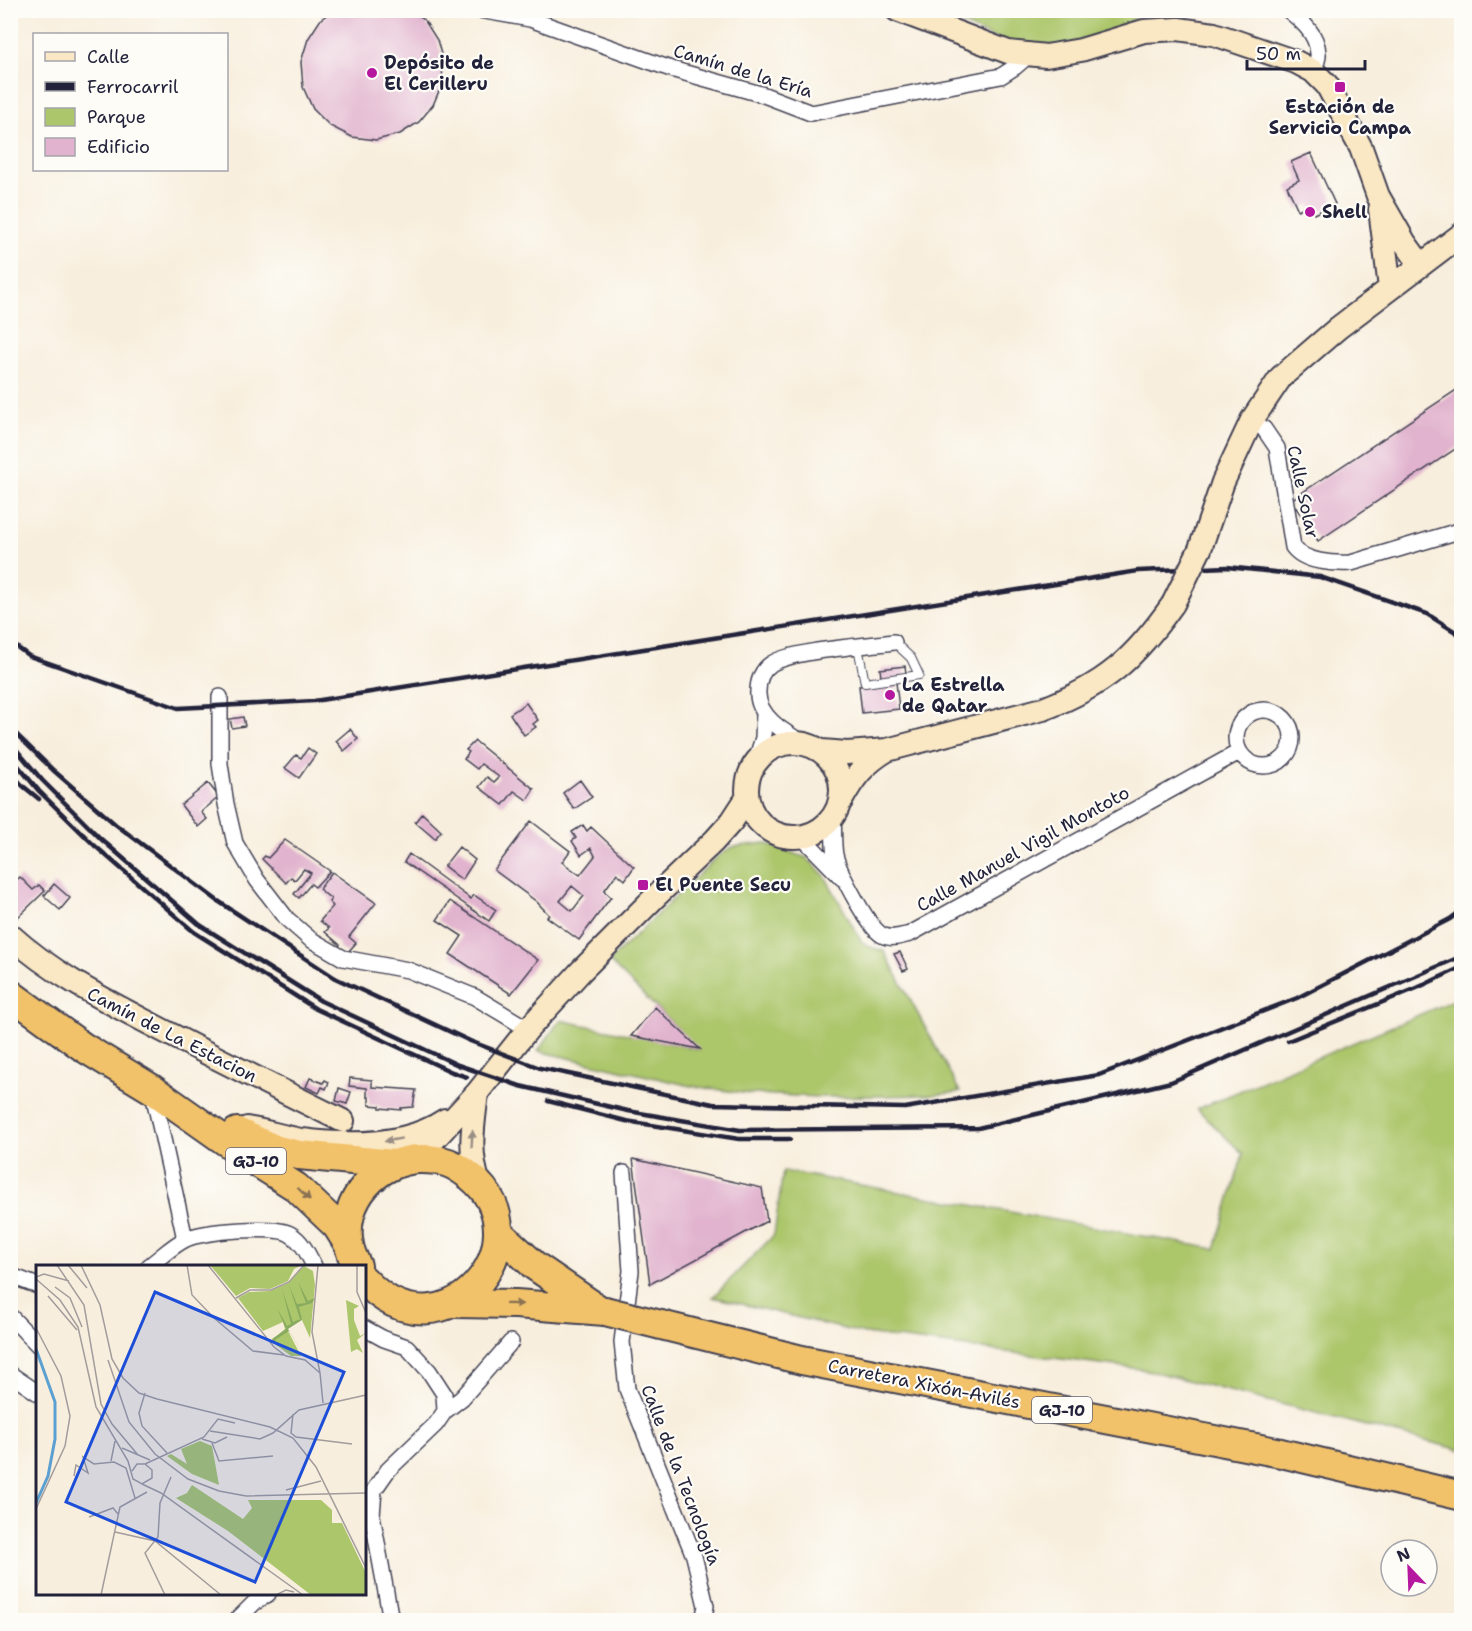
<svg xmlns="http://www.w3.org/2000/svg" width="1472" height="1631" viewBox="0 0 1472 1631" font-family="'Shantell Sans',sans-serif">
  <rect width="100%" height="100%" fill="#fdfcf7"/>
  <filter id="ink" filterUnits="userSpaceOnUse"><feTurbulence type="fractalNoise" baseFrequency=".0167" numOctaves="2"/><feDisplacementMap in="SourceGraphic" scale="12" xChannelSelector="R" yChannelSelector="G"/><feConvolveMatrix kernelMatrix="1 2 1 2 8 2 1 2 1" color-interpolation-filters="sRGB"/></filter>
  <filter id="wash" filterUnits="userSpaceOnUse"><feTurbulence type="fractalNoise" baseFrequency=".008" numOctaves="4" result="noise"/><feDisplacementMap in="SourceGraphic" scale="24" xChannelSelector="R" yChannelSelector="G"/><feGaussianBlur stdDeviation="1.35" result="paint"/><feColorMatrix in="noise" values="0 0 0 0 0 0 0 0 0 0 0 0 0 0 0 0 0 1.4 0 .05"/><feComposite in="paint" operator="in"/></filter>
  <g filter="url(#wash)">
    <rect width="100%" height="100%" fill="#f8eedd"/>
    <path fill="#acc66b" stroke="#677453" stroke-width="1.5" d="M931 11H1143C1131 24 1116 29 1099 35 1080 42 1061 48 1041 48 1006 49 963 23 931 11Z
      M765 843 807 858 825 876 861 941 870 947 884 951 960 1092 933 1095 821 1097 751 1094 691 1086 538 1051 560 1020 698 1049 609 961 716 858 732 847Z
      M1461 997V1450L1147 1370 865 1334 713 1297 774 1235 783 1171 1215 1249 1243 1154 1197 1109Z"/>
    <g id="blocks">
      <path fill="#e1b3ce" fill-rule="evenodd" d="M334 10H412L425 21 437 40 443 61 442 84 433 105 419 122 400 134 376 140 352 137 330 126 313 109 303 87 301 62 308 39 321 19Z
        M1311 153 1335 204 1314 214 1310 204 1298 210 1287 186 1299 180 1291 162Z
        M1461 387V445L1318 541 1291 500Z
        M905 666 907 681 896 682 899 709 862 713 859 686 882 684 880 669Z
        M526 703 538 720 533 724 536 727 524 735 510 714Z
        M243 717 245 726 232 728 230 719Z
        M350 729 358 739 344 751 336 741Z
        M475 741 534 789 527 800 514 791 503 805 479 787 487 777 494 782 499 777 481 764 477 769 464 759 469 752 466 750Z
        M308 748 316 754 299 778 285 768 296 755 301 758Z
        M580 780 592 797 574 809 563 793Z
        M208 783 219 797 201 812 207 819 198 827 181 805Z
        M422 813 441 831 435 839 415 822Z
        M531 821 570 851 562 862 580 875 595 856 591 848 581 855 572 841 576 838 572 832 583 825 587 831 591 827 634 867 625 880 617 873 604 891 611 897 579 940 547 917 549 915 537 902 494 870ZM572 886 584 896 572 911 560 901Z
        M285 840 330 871 315 887 311 884 299 898 294 894 311 873 304 869 295 880 291 877 286 883 262 859 265 856 268 858Z
        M459 847 475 860 462 880 444 866Z
        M409 854 471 899 474 895 496 910 489 921 404 862Z
        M332 872 376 903 349 937 356 943 347 953 338 948 340 945 325 932 329 928 320 921 333 906 329 902 331 899 319 889Z
        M20 877 33 890 39 885 45 891 16 919 10 913V886Z
        M54 884 70 898 60 910 44 896Z
        M450 901 538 960 511 994 450 954 462 936 437 920Z
        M900 952 908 969 903 971 894 954Z
        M655 1007 700 1049 631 1036Z
        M310 1078 323 1083 325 1080 329 1082 326 1089 322 1087 319 1093 306 1087Z
        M350 1078 372 1080V1087L416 1090 413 1107 401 1108V1110L380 1108V1106L369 1105V1097H367V1088L349 1086Z
        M339 1088 351 1092 347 1104 336 1101Z
        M633 1159 762 1188 767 1221 650 1284Z"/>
    </g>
  </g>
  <g filter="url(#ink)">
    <use href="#blocks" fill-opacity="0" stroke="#424153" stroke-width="1.5"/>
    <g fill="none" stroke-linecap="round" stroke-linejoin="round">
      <defs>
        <path id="lane" d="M858 647 865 683 919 675 911 658 894 642"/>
        <path id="street" d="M479 10 530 19 671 69 764 95 811 113 1001 76 1015 67 1030 54
          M1288 10C1302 21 1317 34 1318 53 1319 59 1315 66 1313 71
          M1252 420 1264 429 1277 448 1293 547C1304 562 1333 564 1351 563L1462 530
          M220 697V764L226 804 235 843 257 880 287 919 310 939 343 958 408 970 475 997 528 1029
          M1236 738a28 28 0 1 1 56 0a28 28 0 1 1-56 0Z
          M805 744C786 733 756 717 758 691 758 681 762 670 771 664 792 650 866 646 894 642
          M755 763 763 738 764 713
          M833 818C834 830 833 844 835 855 839 872 868 927 882 935 891 940 901 936 910 934L1239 752
          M802 837 842 878
          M152 1089 185 1239
          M624 1173 631 1271 622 1342 627 1389 694 1556 706 1606 703 1620
          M149 1266C160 1258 173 1245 186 1239 202 1231 275 1225 290 1234 302 1241 308 1254 314 1266
          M10 1278H17L38 1286
          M10 1316 38 1345
          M364 1328 384 1339 407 1347 429 1371 444 1394 445 1411
          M10 1374 38 1393
          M237 1620 254 1603 268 1594
          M391 1620 372 1515 374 1490 388 1470 436 1424 445 1411 462 1398 511 1342"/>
        <path id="secondary" d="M897 10 1008 52 1046 56 1081 50 1144 31 1178 29 1214 34 1296 62 1313 71 1327 85 1361 148 1378 196 1405 243 1421 265
          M1380 209 1390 288
          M1200 549 1223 482 1252 420 1281 377 1338 328 1462 234
          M747 790a47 47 0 1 1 94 0a47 47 0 1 1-94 0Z
          M822 751 847 753 887 750 1043 709C1106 685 1135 658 1173 604
          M841 801C854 777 864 764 887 750
          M10 935C55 976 109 1002 162 1030 222 1061 282 1091 343 1121
          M477 1093C473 1127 468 1150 479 1184
          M247 1128C266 1131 283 1137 302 1140 349 1146 405 1147 445 1120
          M416 1159 477 1093 528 1029 581 971 656 896 714 841 732 821 747 798"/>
        <path id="highway" d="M10 994 83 1047 152 1089 244 1154 296 1187 337 1226 349 1245
          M237 1132 277 1150 299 1155 394 1164
          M499 1233 535 1266 598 1309
          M357 1266C354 1260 350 1252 349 1245 340 1201 378 1159 421 1159 443 1159 454 1163 471 1177 548 1240 444 1367 364 1280
          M455 1303 516 1304 605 1311
          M661 1325 802 1360 1281 1453 1462 1496"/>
      </defs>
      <use href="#lane" stroke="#424153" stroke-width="10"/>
      <use href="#street" stroke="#424153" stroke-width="18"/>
      <use href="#secondary" stroke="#424153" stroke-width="26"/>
      <use href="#highway" stroke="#424153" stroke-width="32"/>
      <use href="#lane" stroke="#fff" stroke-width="8"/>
      <use href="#street" stroke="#fff" stroke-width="15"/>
      <use href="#secondary" stroke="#fae7c3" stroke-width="22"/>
      <use href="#highway" stroke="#f2c26a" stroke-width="28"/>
      <path stroke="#22223b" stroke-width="4.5" d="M10 642 29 656 178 708 314 701 1138 571 1227 567 1320 577 1427 614 1462 636
        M10 728 53 770 115 824 218 901 335 978 470 1041 540 1068 713 1104 905 1108 1099 1075 1297 998 1450 919 1462 910
        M10 742 42 780 101 839 200 925 321 1001 458 1065 520 1086 628 1111 740 1130 978 1128 1171 1082 1462 956
        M10 756 39 791 94 845 194 932 316 1009 452 1072 467 1077
        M10 772 23 786 39 799
        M1288 1041 1417 988 1462 967
        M548 1101 626 1121 739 1139H790"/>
      <defs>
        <path id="secondary-bridge" d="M1173 604 1200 549"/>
        <path id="highway-bridge" d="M605 1311 661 1325"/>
      </defs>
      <use href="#secondary-bridge" stroke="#424153" stroke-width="26" stroke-linecap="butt"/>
      <use href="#highway-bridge" stroke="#424153" stroke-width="32" stroke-linecap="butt"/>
      <use href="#secondary-bridge" stroke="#fae7c3" stroke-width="22"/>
      <use href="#highway-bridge" stroke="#f2c26a" stroke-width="28"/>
    </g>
    <defs><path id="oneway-solid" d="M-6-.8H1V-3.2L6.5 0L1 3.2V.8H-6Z" transform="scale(1.5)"/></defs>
    <g fill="#998e86">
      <use href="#oneway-solid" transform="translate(472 1139) rotate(-87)"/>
      <use href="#oneway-solid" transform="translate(393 1140) rotate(170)"/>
    </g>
    <g fill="#8a7252">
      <use href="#oneway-solid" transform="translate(304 1194) rotate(44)"/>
      <use href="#oneway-solid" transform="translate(514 1304) rotate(1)"/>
    </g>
  </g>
  <g fill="#b5179e" stroke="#fdfcf7" stroke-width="2">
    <circle cx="372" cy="73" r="6"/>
    <rect x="1334" y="81" width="12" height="12" rx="3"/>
    <circle cx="1310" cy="212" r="6"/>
    <circle cx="890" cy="695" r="6"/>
    <rect x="637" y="879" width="12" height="12" rx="3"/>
  </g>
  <g text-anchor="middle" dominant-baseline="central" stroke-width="4.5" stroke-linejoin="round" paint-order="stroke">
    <g fill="#fdfcf7" stroke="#646373" stroke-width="1.5">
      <rect x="226" y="1148" width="60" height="26" rx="4.5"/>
      <rect x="1032" y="1397" width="60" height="26" rx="4.5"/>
    </g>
    <g font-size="16" font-weight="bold" fill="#22223b">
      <text x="256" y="1161">GJ-10</text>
      <text x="1062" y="1410">GJ-10</text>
    </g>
    <g font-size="18" font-weight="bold" fill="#22223b" stroke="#fdfcf7" text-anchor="start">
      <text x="384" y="63">Depósito de<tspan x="384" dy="21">El Cerilleru</tspan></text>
      <text x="1340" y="107" text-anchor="middle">Estación de<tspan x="1340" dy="21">Servicio Campa</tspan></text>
      <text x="1322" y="212">Shell</text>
      <text x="902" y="685">La Estrella<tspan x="902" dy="21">de Qatar</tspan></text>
      <text x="655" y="885">El Puente Secu</text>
    </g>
    <g font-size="18" fill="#22223b" stroke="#fdfcf7">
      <text transform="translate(743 71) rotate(17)">Camín de la Ería</text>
      <text transform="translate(1303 492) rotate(78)">Calle Solar</text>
      <text transform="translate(1023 849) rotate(-29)">Calle Manuel Vigil Montoto</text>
      <text transform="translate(172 1035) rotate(27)">Camín de La Estacion</text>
      <text transform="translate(924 1384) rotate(11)">Carretera Xixón-Avilés</text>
      <text transform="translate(681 1475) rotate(69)">Calle de la Tecnología</text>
    </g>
  </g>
  <g transform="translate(36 1265)">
    <rect width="330" height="330" fill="#f8eedd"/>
    <path d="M174 0H266L258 4 252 16 234 24 214 23 200 31ZM268 1 277 6 279 20 274 73 265 53 251 64 265 91H255L235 76 249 64 247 57 227 66 202 33 213 27 234 26 252 18ZM310 35 323 41 318 44V55L324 71 330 68 321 75 327 88 321 84 315 87ZM164 176 176 181 183 220 156 209 131 191 135 189 151 199 145 184ZM156 220 207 254 216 243 212 235H285L296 245V258H306L330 308V330H275L192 266 140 233 151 228Z" fill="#acc66b"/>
    <path d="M262 17 272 36 279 33 276 38 263 42 266 55 252 64 270 94 253 66 239 75 242 82 236 74 250 64 241 43 251 61 255 59 246 24 257 57 264 54 253 20 261 39 270 38Z" fill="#89ab5f"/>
    <path fill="none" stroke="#5ca0d1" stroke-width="3" d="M0 84 19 137V174L12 211 0 238"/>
    <path fill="none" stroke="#a29c9c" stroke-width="1.5" d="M21 0 48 40 65 139 76 159 102 190M32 0 51 23M45 0 64 40 76 94 87 113 103 128 121 134 234 162 257 173 280 202 330 303M151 0 156 30 178 53 217 86 248 90M172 0 238 82 250 91 269 95 284 108 287 138M282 0 276 67 284 108M321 0V27L330 48M0 12 8 9 33 16M0 14 24 35 42 62 60 142 92 196 97 214 106 219 116 213V205L109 199H101L96 206M19 22 34 33 46 62M12 31 41 65M200 33 214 25H235L253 17 268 0M0 63 25 111 34 151 29 181 0 244M72 95 93 157 119 189 152 214 183 226 210 231 330 228M109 128 103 148 106 161 131 188M257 149 255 168 260 172 316 179M174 166 224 174 237 168 263 145 330 130M166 174 179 178 191 172M176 178 183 196 237 191M86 183 114 195M75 196 79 176M109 199 168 172 182 154 199 158M38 211 40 200 52 208 47 192 58 199 78 197 90 203 99 233M106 219 125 228 267 330M250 225 285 216M53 252 77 243 82 249M79 267 119 276 185 330M65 330 84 242 111 227M129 330 109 288 122 272 124 238 135 212M240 330 250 325 258 327"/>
    <path fill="#1d4ed8" fill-opacity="0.15" stroke="#1d4ed8" stroke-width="3" d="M119 27 308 107 219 317 30 237Z"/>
    <rect width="330" height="330" fill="none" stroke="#22223b" stroke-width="3"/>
  </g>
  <rect width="1472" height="1631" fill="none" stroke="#fdfcf7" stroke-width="36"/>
  <rect x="33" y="33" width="195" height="138" fill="#fdfcf7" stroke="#a5a5ac" stroke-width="1.5"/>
  <rect x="45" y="52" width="30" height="9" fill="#fae7c3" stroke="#a5a5ac" stroke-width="1.5"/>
  <text x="87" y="63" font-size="18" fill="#22223b">Calle</text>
  <rect x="45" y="82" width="30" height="9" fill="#22223b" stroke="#a5a5ac" stroke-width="1.5"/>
  <text x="87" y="93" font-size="18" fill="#22223b">Ferrocarril</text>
  <rect x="45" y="108" width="30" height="18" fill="#acc66b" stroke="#a5a5ac" stroke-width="1.5"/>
  <text x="87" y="123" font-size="18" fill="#22223b">Parque</text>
  <rect x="45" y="138" width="30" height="18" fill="#e1b3ce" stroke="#a5a5ac" stroke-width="1.5"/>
  <text x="87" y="153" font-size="18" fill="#22223b">Edificio</text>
  <g transform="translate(1409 1568) rotate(337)"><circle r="28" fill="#fdfcf7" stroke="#a5a5ac" stroke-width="1.5"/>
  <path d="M0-4.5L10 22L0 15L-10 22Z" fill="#b5179e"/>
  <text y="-9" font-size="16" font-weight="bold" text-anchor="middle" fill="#22223b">N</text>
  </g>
  <path d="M1247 60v9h118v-9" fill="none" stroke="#22223b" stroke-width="3"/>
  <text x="1256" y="60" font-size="18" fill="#22223b" stroke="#fdfcf7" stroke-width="4.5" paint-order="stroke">50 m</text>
</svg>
